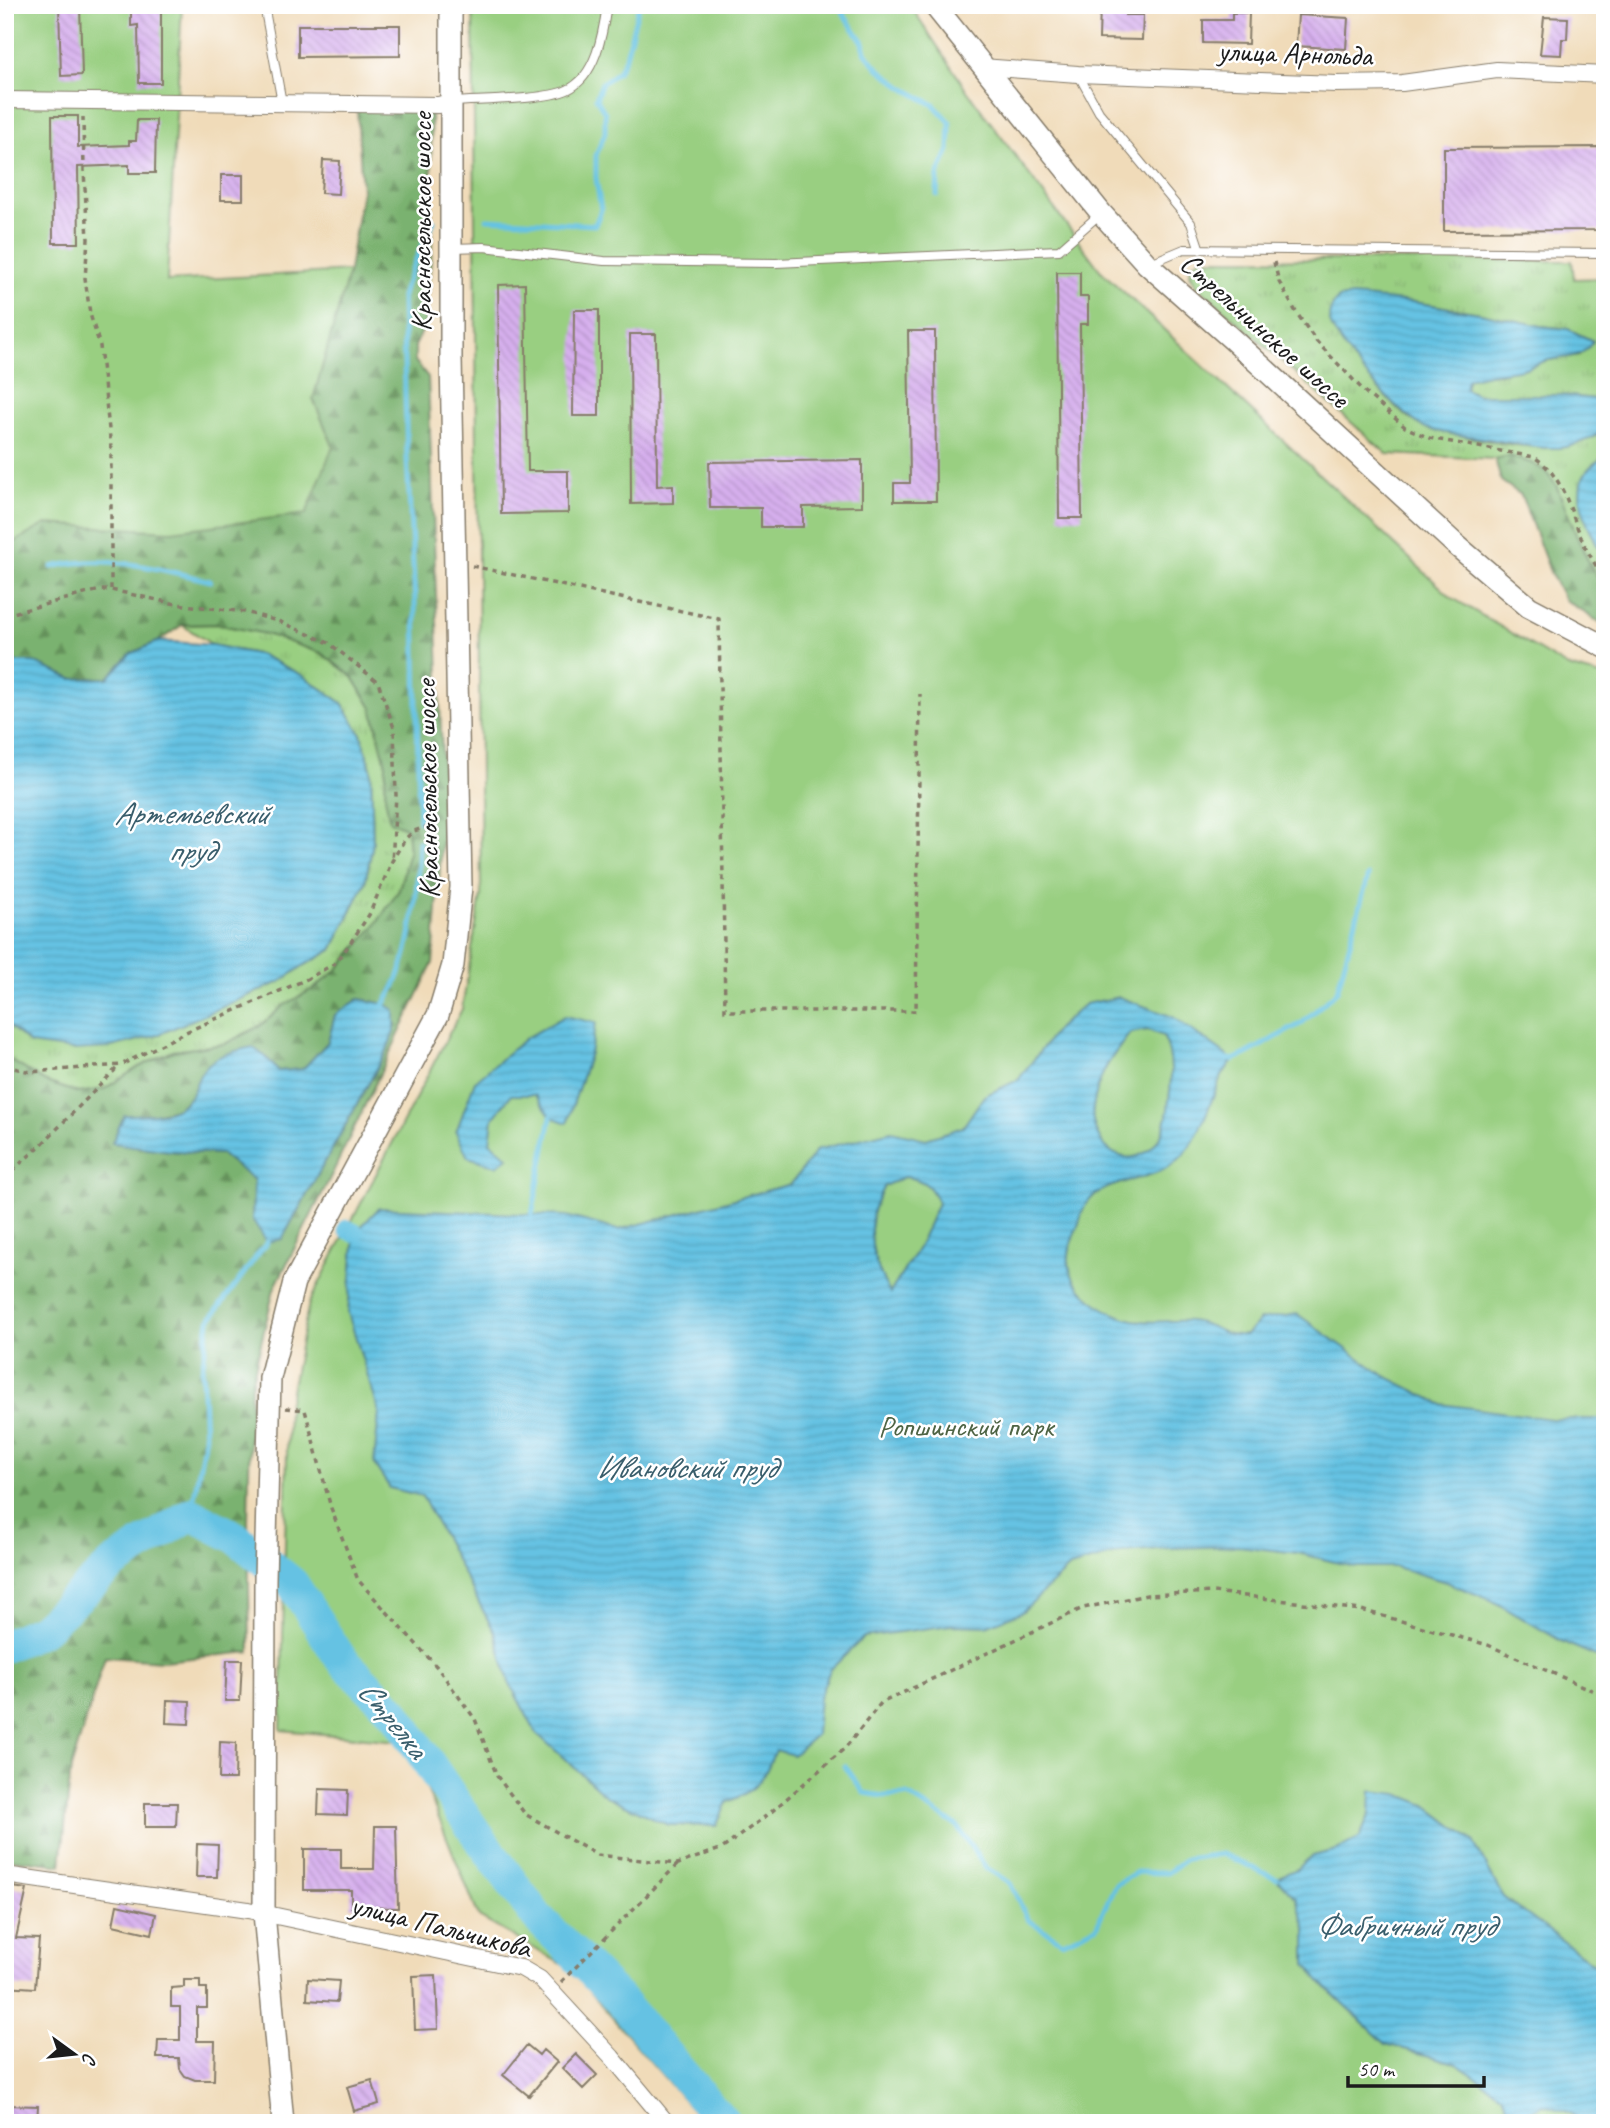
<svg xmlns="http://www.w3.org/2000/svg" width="1610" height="2128" viewBox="0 0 1610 2128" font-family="Caveat,sans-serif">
  <defs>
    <pattern id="grass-tufts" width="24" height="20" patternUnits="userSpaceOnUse" patternTransform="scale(1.75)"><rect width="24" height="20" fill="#99cf81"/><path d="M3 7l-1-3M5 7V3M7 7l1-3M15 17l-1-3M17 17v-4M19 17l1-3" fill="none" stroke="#83b16f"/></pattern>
    <pattern id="forest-firs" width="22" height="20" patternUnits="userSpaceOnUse" patternTransform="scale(1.75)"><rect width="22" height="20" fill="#7ab26f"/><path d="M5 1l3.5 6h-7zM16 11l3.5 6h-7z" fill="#63905a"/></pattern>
    <pattern id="water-rules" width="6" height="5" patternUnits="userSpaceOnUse" patternTransform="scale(1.75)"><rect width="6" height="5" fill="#65c2e3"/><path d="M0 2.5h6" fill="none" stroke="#57a6c2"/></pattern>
    <pattern id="building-back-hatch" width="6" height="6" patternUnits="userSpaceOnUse" patternTransform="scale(1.75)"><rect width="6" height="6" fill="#d6afed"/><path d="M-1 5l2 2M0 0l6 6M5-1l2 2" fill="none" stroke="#b796cb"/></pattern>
  </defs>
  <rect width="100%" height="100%" fill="#fff"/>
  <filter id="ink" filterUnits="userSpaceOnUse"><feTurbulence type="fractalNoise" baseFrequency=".0143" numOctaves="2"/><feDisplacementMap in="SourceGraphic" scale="14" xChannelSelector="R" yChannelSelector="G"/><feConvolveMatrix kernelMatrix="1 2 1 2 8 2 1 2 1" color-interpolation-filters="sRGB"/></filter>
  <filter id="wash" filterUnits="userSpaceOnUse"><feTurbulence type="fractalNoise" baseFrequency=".00686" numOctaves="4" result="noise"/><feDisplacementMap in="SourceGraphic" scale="28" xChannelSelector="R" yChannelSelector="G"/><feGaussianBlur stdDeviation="1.57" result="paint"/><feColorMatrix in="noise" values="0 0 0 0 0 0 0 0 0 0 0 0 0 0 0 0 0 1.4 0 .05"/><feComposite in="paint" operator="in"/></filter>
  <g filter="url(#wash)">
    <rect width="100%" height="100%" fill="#f0dbb9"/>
    <path fill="url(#grass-tufts)" stroke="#5a764e" stroke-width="2" fill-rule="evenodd" d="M1200 259 1572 261 1574 279 1605 278V457L1600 459 1591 532 1605 560V587L1591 567 1578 539 1556 485 1509 456 1495 459 1387 454 1197 286 1190 274 1191 265ZM1413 302 1480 313 1541 326 1568 329 1593 341 1579 355 1549 360 1501 373 1480 374 1467 380 1465 389 1477 395H1560L1594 399 1603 410 1598 434C1587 441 1576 445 1563 447 1533 451 1429 434 1406 416 1384 398 1366 374 1348 352Z
      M216 624 266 634 321 653 353 677 372 708 386 764 385 797 407 829 409 852 399 890 375 926 337 970 316 987 283 1006 260 1026 225 1044 173 1051 139 1067 104 1089 78 1093 46 1082 5 1057V1022L30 1044 155 1036 280 982 303 966 332 950 365 883 373 843 371 769 361 734 342 703 302 675 261 655 213 645 182 625Z"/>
    <path fill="url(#forest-firs)" stroke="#4b6746" stroke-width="2" fill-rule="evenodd" d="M431 106 432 249 425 325 415 346V361L428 377 444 812 433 963 333 1172 274 1289 251 1385 248 1520 250 1652 163 1661 105 1657 71 1768 61 1865 5 1858V1057L46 1082 78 1093 104 1089 139 1067 173 1051 225 1044 260 1026 283 1006 316 987 337 970 375 926 399 890 409 852 407 829 390 821 385 797 386 764 372 708 353 677 321 653 266 634 216 624 182 625 159 641 130 654 108 678 72 679 33 662H5V547L46 524 171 531 333 446 313 399 349 271 362 190 357 107ZM359 999 385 1004 395 1029 386 1052 282 1239 252 1219 254 1180 221 1154 170 1151 113 1142 158 1113 177 1109 194 1094 201 1074 266 1057 278 1071 303 1069 328 1042 335 1015Z
      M1509 456 1531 463 1545 471 1556 485 1578 539 1591 567 1605 587V626L1565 600 1551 574 1521 495 1501 481 1495 459Z"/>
    <path fill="#99cf81" stroke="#5a764e" stroke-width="2" d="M5 5H182L167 281 349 271 313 399 333 446 306 514 171 531 46 524 5 547Z
      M473 5H910L968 92 1100 270 1451 597 1568 667 1605 677V2123H704L570 1969 479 1917 408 1742 281 1730 288 1405 309 1303 462 1009 481 895Z"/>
    <path fill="url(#water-rules)" stroke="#406f80" stroke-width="2" fill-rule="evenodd" d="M1353 296 1413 302 1480 313 1541 326 1568 329 1593 341C1582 359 1568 356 1549 360 1540 362 1531 367 1522 369 1503 373 1484 372 1467 380L1465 389 1477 395H1560L1594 399 1603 410 1599 434C1586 441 1573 447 1558 448 1535 449 1512 443 1489 439 1469 436 1446 435 1426 428 1400 417 1338 348 1330 322 1327 312 1333 305 1339 298Z
      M1605 457V560C1589 527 1558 479 1605 457Z
      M159 641 213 645 261 655 302 675 342 703 361 734 371 769 373 843 365 883 332 950 303 966 280 982 155 1036 107 1048 73 1050 30 1044 5 1022V662H33L72 679 108 678 130 654Z
      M1119 997 1173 1017 1233 1060C1227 1068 1220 1077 1217 1087 1206 1113 1197 1147 1173 1164 1148 1182 1105 1179 1087 1203 1083 1208 1081 1217 1079 1223 1074 1234 1067 1251 1069 1264 1072 1291 1108 1315 1133 1320 1157 1325 1175 1318 1196 1322 1216 1325 1221 1337 1246 1335L1260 1320 1297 1314 1385 1376 1441 1404 1552 1419H1605V1660L1563 1642 1491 1600 1446 1582 1396 1567H1355L1298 1553 1239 1546 1169 1548 1123 1552 1070 1567 1022 1612 986 1626 951 1625 864 1637 830 1670 819 1698 816 1735 793 1755 775 1750C765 1779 756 1791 727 1802L716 1826 668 1825 606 1796 536 1733 509 1682 495 1633 422 1496 390 1488 374 1464 379 1412 348 1313 355 1233 379 1208 566 1216 618 1230 791 1184 817 1150 891 1131 926 1139 963 1127 984 1096 1018 1080 1058 1028 1085 1004ZM1148 1030 1163 1036C1173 1056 1172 1077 1169 1099 1168 1113 1166 1129 1158 1140 1134 1173 1099 1155 1093 1120 1091 1110 1097 1088 1101 1078 1107 1061 1120 1047 1130 1033ZM904 1177C923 1179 931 1185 938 1203L918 1248 890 1293C876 1269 867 1241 873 1212 874 1204 880 1195 884 1186Z
      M359 999 385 1004 395 1010V1029L386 1052 282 1239 267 1242 252 1219 254 1180 221 1154 170 1151 112 1143 124 1115C141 1114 165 1116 179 1107 194 1097 193 1089 200 1075 211 1055 232 1052 252 1047L266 1057 278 1071 303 1069 328 1042 335 1015Z
      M565 1016 596 1023 590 1053 567 1123 551 1117 535 1095H511L493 1119 490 1142 508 1157 497 1166 468 1157 456 1132 475 1081 526 1038Z
      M1371 1791 1398 1794 1426 1805 1473 1841 1503 1897 1605 1972V2123H1583L1568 2112 1543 2105 1514 2120 1502 2095 1455 2063 1386 2044 1325 1987 1306 1965V1928L1296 1898 1276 1878 1297 1869 1312 1856 1337 1850 1360 1837 1370 1813Z"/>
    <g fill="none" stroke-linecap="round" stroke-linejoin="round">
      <path stroke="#65c2e3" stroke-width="5" d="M841 5 844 15 863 42 865 52 878 68 902 87 934 105 950 122 949 150 938 175 937 195
        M487 219 595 225 601 210 596 178V155L605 133V113L596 98 602 83 618 72 626 56 639 5
        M52 567C105 554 158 568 210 581
        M419 821 415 601 407 457 402 296 411 270 434 221
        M382 1007C412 970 418 889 419 842
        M1229 1059 1233 1060 1246 1054 1302 1023 1337 991 1368 876
        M531 1220 551 1117
        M191 1514 205 1437 202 1371 209 1321 267 1242
        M845 1766 864 1793 883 1796 908 1795 957 1826 986 1868 1010 1883 1028 1920 1063 1942 1096 1927 1115 1885 1137 1872 1167 1873 1186 1859 1222 1854 1276 1878"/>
      <path stroke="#65c2e3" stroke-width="19" d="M347 1229 355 1233"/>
      <path stroke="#65c2e3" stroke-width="33" d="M5 1646 42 1630 113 1564 191 1514 235 1537 292 1583 341 1659 395 1713 473 1829 537 1917 618 1998 724 2123"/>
    </g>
    <g id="blocks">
      <path fill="url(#building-back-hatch)" d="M59 5H80L82 75 61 76Z
        M131 5H161V83H139L138 25 131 26Z
        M1100 6 1125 7V15H1143L1142 40 1099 39Z
        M1232 13H1249L1248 44 1203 43V20H1232Z
        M1298 15 1348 18 1346 49 1296 46Z
        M1544 17 1568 18 1567 39H1562L1561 55 1540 54Z
        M298 25H400V56L298 57Z
        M52 116H78V147L129 145V141H136L137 120H156L155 173H129V165L78 167 79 243H53Z
        M1605 147V230L1444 231V148Z
        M323 160 340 161 338 194 321 193Z
        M221 175H243V200H221Z
        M1057 272H1080V297H1088V324H1080L1082 518H1059Z
        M525 284 528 471H568V513L501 514 498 285Z
        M574 310H599V416H573Z
        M908 331H935L936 501H894V483H910Z
        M630 334H656L657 486 673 485V503L631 504Z
        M862 460V506L803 507V527H761V508H710L709 462Z
        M227 1660H242L240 1701H225Z
        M167 1700 190 1701 189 1724 166 1723Z
        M220 1742 236 1743 235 1779H219Z
        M319 1789 348 1790 347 1815 318 1814Z
        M145 1803H177L176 1827H145Z
        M375 1826H396L398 1908 351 1907V1890H304V1849H341V1869H374Z
        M197 1844 218 1845 217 1877H196Z
        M5 1886 27 1889 16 1938 39 1939 35 1988 5 1986Z
        M117 1905 156 1914 152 1934 113 1925Z
        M436 1975 438 2029 415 2030 413 1976Z
        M308 1979 339 1981 337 2002 307 2000Z
        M184 1980H200V1988H207V2008H197V2041H215L214 2080H195L185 2076 180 2069 179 2058H157L158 2040H180V2007H171V1988L184 1987Z
        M527 2045 539 2055 543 2050 557 2062 529 2096 503 2075Z
        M576 2054 597 2075 583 2089 562 2068Z
        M372 2080 379 2104 354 2111 347 2087Z
        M5 2105 38 2106 37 2123H5Z"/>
    </g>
  </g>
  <g filter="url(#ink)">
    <use href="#blocks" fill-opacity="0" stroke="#867c6a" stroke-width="2"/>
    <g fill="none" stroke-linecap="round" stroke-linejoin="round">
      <defs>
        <path id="service" d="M264 5 282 103
          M1078 74 1099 112 1191 223 1200 250
          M454 102C480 100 545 100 567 90 596 77 603 33 607 5
          M453 248 484 247 604 261 776 263 1059 250 1100 214
          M1148 264 1184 249 1605 253"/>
        <path id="minor" d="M982 67 1078 74 1336 84 1402 83 1497 70 1605 75
          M5 100 438 105 451 102
          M5 1875 248 1910 521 1968 540 1979 612 2057 667 2123"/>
        <path id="secondary" d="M934 5 1101 213 1147 264 1233 340 1456 545 1529 607 1605 647
          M283 2123 264 1913 265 1580 270 1378 294 1282 438 1015 453 965 461 887 451 358V5"/>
      </defs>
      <use href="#service" stroke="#867c6a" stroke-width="10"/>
      <use href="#minor" stroke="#867c6a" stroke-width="18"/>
      <use href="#secondary" stroke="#867c6a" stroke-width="24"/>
      <path stroke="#867c6a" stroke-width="3.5" stroke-dasharray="5 5" stroke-linecap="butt" d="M83 117 84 171 88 239 85 278 90 314 100 346 111 448V589
        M1274 262 1279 282 1296 312 1316 341 1365 392 1405 427 1429 438 1534 457C1566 477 1570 515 1585 546 1591 558 1598 569 1605 580
        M472 566 719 619 725 1011H916L920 694
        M5 615 100 590H111L176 604 245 612 281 622 329 643 378 682 394 728 396 796 392 862
        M5 1066 31 1072 121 1065 186 1032 307 979 334 964 344 952 369 915 392 861 405 839 414 831 441 822
        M5 1177 41 1145 119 1066
        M286 1408 305 1410 331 1508 358 1580 437 1667 475 1719 497 1776 525 1814 597 1855 678 1864 723 1848 770 1813 845 1748 881 1703 1083 1608 1147 1595 1213 1592 1361 1610 1488 1645 1605 1696
        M561 1982 678 1864"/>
      <use href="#service" stroke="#fff" stroke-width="8"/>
      <use href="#minor" stroke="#fff" stroke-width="16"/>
      <use href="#secondary" stroke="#fff" stroke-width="21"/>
    </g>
  </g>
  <g text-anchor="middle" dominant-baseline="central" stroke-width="5" stroke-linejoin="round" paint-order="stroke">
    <g font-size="30" fill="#1c1c1c" stroke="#fff">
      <text transform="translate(1295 53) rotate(2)">улица Арнольда</text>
      <text transform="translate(421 222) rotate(-90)">Красносельское шоссе</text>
      <text transform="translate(1265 330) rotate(42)">Стрельнинское шоссе</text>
      <text transform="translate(427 789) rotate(-91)">Красносельское шоссе</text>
      <text transform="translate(441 1926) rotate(14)">улица Пальчикова</text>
    </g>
    <g font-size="30" fill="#4e6444" stroke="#fff">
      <text x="966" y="1426">Ропшинский парк</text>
    </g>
    <g font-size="32" font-style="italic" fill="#395e6c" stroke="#fff">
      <text x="191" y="813">Артемьевский<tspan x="191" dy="37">пруд</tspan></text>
      <text x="686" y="1467">Ивановский пруд</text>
      <text transform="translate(393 1719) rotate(51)">Стрелка</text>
      <text x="1405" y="1925">Фабричный пруд</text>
    </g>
  </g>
  <rect width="1610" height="2128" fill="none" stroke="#fff" stroke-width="28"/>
  <g transform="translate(74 2054) rotate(105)" stroke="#ffffff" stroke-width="5" paint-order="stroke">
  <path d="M0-5L12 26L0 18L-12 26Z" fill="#1c1c1c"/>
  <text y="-10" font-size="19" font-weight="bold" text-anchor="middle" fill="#1c1c1c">С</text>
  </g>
  <path d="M1348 2076v10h136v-10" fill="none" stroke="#1c1c1c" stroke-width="3.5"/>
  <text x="1358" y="2076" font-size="21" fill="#1c1c1c" stroke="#ffffff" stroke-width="5" paint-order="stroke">50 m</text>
</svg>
